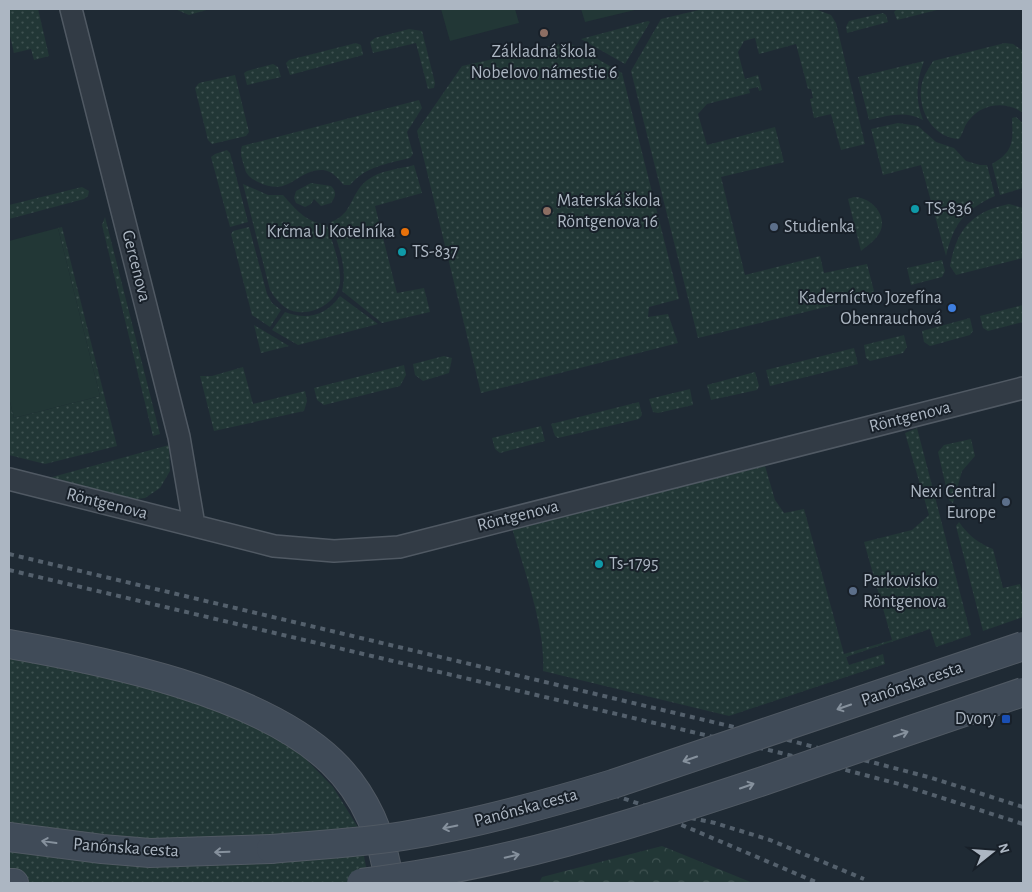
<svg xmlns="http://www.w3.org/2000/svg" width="1032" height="892" viewBox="0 0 1032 892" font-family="'Alegreya Sans',sans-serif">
  <defs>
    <pattern id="grass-dots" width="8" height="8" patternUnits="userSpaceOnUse" patternTransform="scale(1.25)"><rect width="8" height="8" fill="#223736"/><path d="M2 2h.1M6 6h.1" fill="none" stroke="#3f5251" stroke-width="1.8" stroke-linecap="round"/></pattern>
    <pattern id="park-crowns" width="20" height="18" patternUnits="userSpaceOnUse" patternTransform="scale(1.25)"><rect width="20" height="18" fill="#223736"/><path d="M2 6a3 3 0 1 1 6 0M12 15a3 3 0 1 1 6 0" fill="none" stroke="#3f5251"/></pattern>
  </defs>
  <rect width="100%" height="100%" fill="#1f2a34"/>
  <path fill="url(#grass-dots)" d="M9 9H38L49 56 34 60 31 49 14 53 9 32Z
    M175 9H210L189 15Z
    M703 9H815L831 15 836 23 865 144 841 150 831 114 814 118 810 99 813 98 811 89H808L796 44 759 54 755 38 744 41 738 52 745 79 758 75 762 90 759 91 758 87 749 89 750 93 707 104 698 114 707 145 775 127 784 162 721 177 745 275 820 256 824 273 867 264 874 291 871 296 698 338 631 71 661 19Z
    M897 9H941L897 20 894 12Z
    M883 13 886 15 888 22 847 33 846 27 849 21Z
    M648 21 650 22 625 64 581 39Z
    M409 29 422 31 435 83 434 88 428 89 416 43 373 53 370 42 375 38Z
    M568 42 622 73 679 299 649 307 648 317 668 314 678 343 481 393 417 131 462 66Z
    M356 43 361 45 363 55 290 75 286 63 289 60Z
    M1005 43 1013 44 1023 51V113C1007 101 983 103 970 119 964 125 964 132 959 139 932 138 916 108 922 83 924 75 929 68 933 61Z
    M924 61C916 82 915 99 923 120 905 110 888 116 869 120L858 77Z
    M273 64 278 67 281 77 247 85 244 73 247 71Z
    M235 75 249 132 246 136 212 144 208 140 195 88 199 83Z
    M419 100 422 108 407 132 413 154 410 158C387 164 366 166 350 185H344C338 179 333 171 323 170 296 169 290 198 258 182 252 179 246 175 245 169 243 161 239 154 242 146Z
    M1016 117 1023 123V188L1000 195 992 164C1014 151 1013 142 1012 118Z
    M898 123 918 126 936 142 954 148 966 161 980 165H987L995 196C964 210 954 223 946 256L921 165 883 175 871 129Z
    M227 150 230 153 248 222 230 227 211 157 215 154Z
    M414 165 422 193 375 206 397 293 424 288 430 312 382 323 342 291C348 267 338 246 331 222 354 214 350 191 369 179 381 170 400 169 414 165Z
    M311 183 331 186C337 192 336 196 331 203L321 206 314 199 311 204 305 207 296 203 294 198 296 191Z
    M243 184 268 195H283C296 210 306 222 327 225 332 242 341 263 340 282 338 305 305 320 286 308 279 303 274 297 270 290Z
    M82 187 89 191 88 196 84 199 9 219V205Z
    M854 197C871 197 888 215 880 232 876 240 868 245 861 251L848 199Z
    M1009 204 1023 208V258L956 275 950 266C957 228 972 212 1009 204Z
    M105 217 160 434 153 436 102 225Z
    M62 227 117 446 45 464 9 455V398L14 418 100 396 58 228Z
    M249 227 267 294 272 303 281 310 270 327 252 315 231 234 233 231Z
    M942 260 945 271 942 277 911 285 907 268Z
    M340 296 378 324 298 345 272 330 285 312C308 321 326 315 340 296Z
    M1023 305V322L988 331 983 328 980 316Z
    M970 318 973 331 970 335 930 346 924 342 922 331Z
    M254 325 289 346 261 353Z
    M904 335 907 347 903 353 870 361 866 358 864 345Z
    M854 348 858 364 770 386 766 370Z
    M444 356 452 358 449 373 423 381 415 375 413 364Z
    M404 365 406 375 400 386 324 405 317 400 314 388Z
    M243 367 253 404 305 391 307 401 304 411 214 431 200 376H212Z
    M755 372 759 386 757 390 711 400 707 385Z
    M690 389 693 405 658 413 653 412 649 399Z
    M639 402 642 415 639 419 558 438 555 436 551 424Z
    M541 426 545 441 500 453 495 449 492 438Z
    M917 428 971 635 936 647 930 629 846 657 849 665 883 654 885 664 729 716 543 671C546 629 524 570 512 528L765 466 775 500 784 513 804 509 844 654 892 640 864 542 912 530 929 515 905 433Z
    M971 439 975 456 962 471 953 503 949 500 938 452 944 445Z
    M169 445 170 471 160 488 145 498 129 500 45 479Z
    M959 522C968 535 978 543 993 549L1003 588 1020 584 1023 595V617L983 631 956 526Z
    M9 656 42 662 181 696 230 715 296 749 333 787 359 829 369 883H9Z"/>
  <path fill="url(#park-crowns)" d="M662 846 753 883H539L542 877Z"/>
  <path fill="#223736" d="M441 9H515L519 23 450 41Z
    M581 9H639L585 22Z
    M58 228 100 396 14 418 9 398V241Z"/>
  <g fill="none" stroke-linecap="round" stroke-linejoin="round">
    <defs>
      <path id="street" d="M71 9 179 437 194 525
        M9 479 274 546 334 551 399 547 1023 388"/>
      <path id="secondary" d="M9 644C106 661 259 692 332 762 365 794 384 838 389 883
        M9 837 102 849 150 853 271 849
        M9 883H14"/>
    </defs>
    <use href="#street" stroke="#505963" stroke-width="24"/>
    <use href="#secondary" stroke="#505963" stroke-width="30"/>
    <use href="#street" stroke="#323b45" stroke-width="21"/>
    <use href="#secondary" stroke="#404b58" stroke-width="28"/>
    <path stroke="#54606c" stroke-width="4" stroke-dasharray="5 5" stroke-linecap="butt" d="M9 554 784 739 932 778 1023 807
      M9 570 781 753 899 784 1023 824
      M605 792 663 812 715 823 770 840 864 879
      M663 817 818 883"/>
    <defs>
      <path id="secondary-bridge" d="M271 849C315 845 359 843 403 836 475 824 544 805 613 784L1023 646
        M361 883C500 867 634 824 766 780 852 750 937 721 1023 692"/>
    </defs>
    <use href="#secondary-bridge" stroke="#505963" stroke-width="30" stroke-linecap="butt"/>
    <use href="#secondary-bridge" stroke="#404b58" stroke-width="28"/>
  </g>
  <defs><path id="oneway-shaft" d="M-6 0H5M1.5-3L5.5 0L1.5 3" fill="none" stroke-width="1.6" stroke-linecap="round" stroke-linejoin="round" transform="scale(1.25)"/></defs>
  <g stroke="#86919d">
    <use href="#oneway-shaft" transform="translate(844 707) rotate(161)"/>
    <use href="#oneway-shaft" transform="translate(901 734) rotate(-19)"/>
    <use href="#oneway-shaft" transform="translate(690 759) rotate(161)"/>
    <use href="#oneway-shaft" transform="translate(747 786) rotate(-19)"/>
    <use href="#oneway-shaft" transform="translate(450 827) rotate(168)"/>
    <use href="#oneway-shaft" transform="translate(49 842) rotate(-172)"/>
    <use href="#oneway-shaft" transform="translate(222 852) rotate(178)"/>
    <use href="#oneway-shaft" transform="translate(512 856) rotate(-14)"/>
  </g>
  <g fill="#8d6e63" stroke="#182029" stroke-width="2">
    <circle cx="544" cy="33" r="5"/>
    <circle cx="547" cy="211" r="5"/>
  </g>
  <g fill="#0f9aa8" stroke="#182029" stroke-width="2">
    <circle cx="915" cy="209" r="5"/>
    <circle cx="402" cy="252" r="5"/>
    <circle cx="599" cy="564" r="5"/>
  </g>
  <g fill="#5c6f8a" stroke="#182029" stroke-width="2">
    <circle cx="774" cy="227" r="5"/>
    <circle cx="1006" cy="502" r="5"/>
    <circle cx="853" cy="591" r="5"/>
  </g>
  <circle fill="#e8710a" stroke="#182029" stroke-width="2" cx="405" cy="232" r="5"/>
  <circle fill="#3f7fe0" stroke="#182029" stroke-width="2" cx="952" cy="308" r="5"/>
  <rect fill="#1a4fb4" stroke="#182029" stroke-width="2" x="1001" y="714" width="10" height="10" rx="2.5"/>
  <g text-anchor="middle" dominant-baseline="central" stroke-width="4" stroke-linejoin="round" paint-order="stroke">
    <g font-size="18" fill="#acb6c2" stroke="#182029" text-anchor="start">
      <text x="544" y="52" text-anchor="middle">Základná škola<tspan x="544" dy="21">Nobelovo námestie 6</tspan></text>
      <text x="557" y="201">Materská škola<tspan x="557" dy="21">Röntgenova 16</tspan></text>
      <text x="925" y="209">TS-836</text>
      <text x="784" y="227">Studienka</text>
      <text x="395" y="232" text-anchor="end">Krčma U Kotelníka</text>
      <text x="412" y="252">TS-837</text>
      <text x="942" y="298" text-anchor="end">Kaderníctvo Jozefína<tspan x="942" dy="21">Obenrauchová</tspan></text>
      <text x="996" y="492" text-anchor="end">Nexi Central<tspan x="996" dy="21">Europe</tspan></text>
      <text x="609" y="564">Ts-1795</text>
      <text x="863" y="581">Parkovisko<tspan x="863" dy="21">Röntgenova</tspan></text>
      <text x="996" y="719" text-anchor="end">Dvory</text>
    </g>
    <g font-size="18" fill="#acb6c2" stroke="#182029">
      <text transform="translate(136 266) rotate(76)">Gercenova</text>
      <text transform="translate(910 417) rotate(-14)">Röntgenova</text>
      <text transform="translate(107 504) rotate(14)">Röntgenova</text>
      <text transform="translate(518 516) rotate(-14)">Röntgenova</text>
      <text transform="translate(912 684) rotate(-19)">Panónska cesta</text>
      <text transform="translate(526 808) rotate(-15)">Panónska cesta</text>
      <text transform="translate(126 848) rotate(4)">Panónska cesta</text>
    </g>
  </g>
  <rect width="1032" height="892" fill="none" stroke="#acb6c2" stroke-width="20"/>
  <g transform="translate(992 852) rotate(73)" stroke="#182029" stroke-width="4" paint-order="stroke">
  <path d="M0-4L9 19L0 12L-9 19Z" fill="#acb6c2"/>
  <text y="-8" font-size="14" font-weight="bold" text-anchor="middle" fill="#acb6c2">N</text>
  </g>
</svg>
